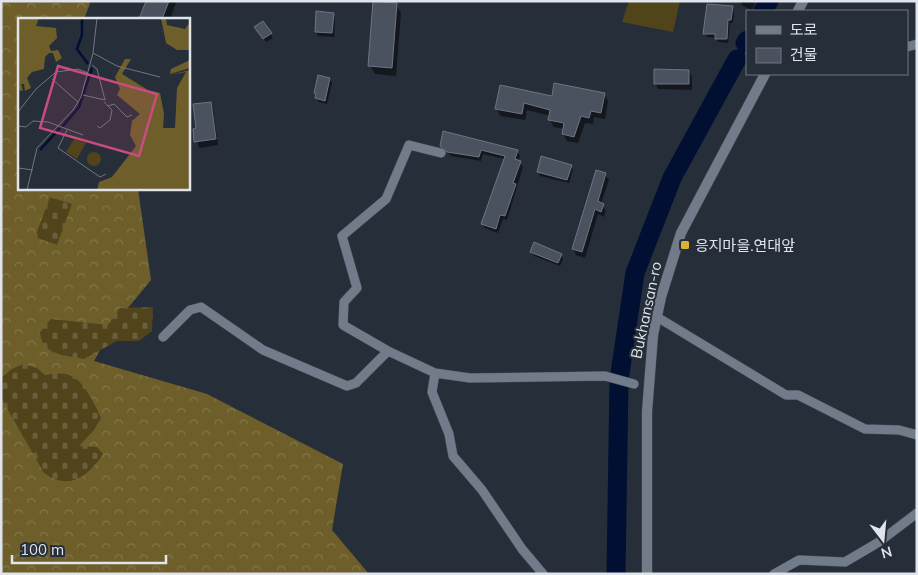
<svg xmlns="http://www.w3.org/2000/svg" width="918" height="575" viewBox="0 0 918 575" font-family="Mulish,'Noto Sans KR',sans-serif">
  <defs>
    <pattern id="forest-crowns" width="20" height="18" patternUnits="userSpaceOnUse" patternTransform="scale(1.25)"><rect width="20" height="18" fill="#6e5f2a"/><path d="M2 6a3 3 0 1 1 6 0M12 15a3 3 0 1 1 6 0" fill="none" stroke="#827649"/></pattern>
    <pattern id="cemetery-stones" width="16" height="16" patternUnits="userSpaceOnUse" patternTransform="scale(1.25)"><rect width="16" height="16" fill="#51441a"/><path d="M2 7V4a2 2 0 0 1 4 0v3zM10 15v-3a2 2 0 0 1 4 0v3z" fill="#6a5f3c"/></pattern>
  </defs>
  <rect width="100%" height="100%" fill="#262e39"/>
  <path fill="url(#forest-crowns)" d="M1 1H91L84 19H19V189H138L151 280 113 326 94 361 207 394 343 464 332 530 369 574H1Z"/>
  <path fill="url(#cemetery-stones)" d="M50 197 72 204 57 245 35 237Z
    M153 307 152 331 139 341H117L84 359C64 355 42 356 40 332L51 319 108 325 120 308Z
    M23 364 37 368 45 375C53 374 64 372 72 376 84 382 96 406 101 418L94 430 79 446 97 447 103 454C88 477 69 491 44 473L1 398 2 377 12 369Z"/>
  <path fill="#51441a" d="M629 1H680L673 32 622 22Z"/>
  <path fill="#0007" d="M147 1H175L176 3 170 19H140Z
    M740 1H756L752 10 743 6Z
    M374 3 396 5 401 13 396 76 375 74 370 66Z
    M732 8 734 12 733 23H730L728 43 718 42 716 38 707 37 705 34Z
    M333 14 335 18 334 37 318 36 316 32Z
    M263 22 273 38 266 42 258 31Z
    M689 71 692 77V90L658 89 655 83Z
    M330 79 332 83 327 104 319 102 315 93Z
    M501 86 553 97 604 94 608 101 605 119 594 117 593 124 585 123 578 143 567 141 563 134 564 129 554 127 550 120 551 116 527 110 525 120 500 116 497 109Z
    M210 103 213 109 218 145 199 148 194 130H198Z
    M441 146 517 151 520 156 518 161 523 167 507 220 503 219 498 233 485 228 482 224 505 159 483 154 481 161 451 156Z
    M571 166 573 170 569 183 540 176 538 172Z
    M605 175 609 180 601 204 606 211 604 217 598 214 585 258 576 255 573 249Z
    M531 252 561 255 563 259 560 266 534 256Z"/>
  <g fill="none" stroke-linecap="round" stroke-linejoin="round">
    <path stroke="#000f32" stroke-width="19" d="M763 11 769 1
      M745 43 747 40
      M616 574 619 380 635 273 672 178 737 59"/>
  </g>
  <path fill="#4a525f" stroke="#6c7583" d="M146 1H169L162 19H139Z
    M373 1 397 3 392 68 368 66Z
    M707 4 733 6 731 20H728L727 39H715V34H703Z
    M316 11 334 13 332 33 315 32Z
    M263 21 272 33 263 39 254 27Z
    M654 69 689 70V84H654Z
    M318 75 330 78 325 101 315 98 316 94 314 93Z
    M554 83 605 93 601 113 591 111 589 118 581 116 574 137 562 134 564 123 548 120 550 110 524 103 522 114 495 109 500 85 552 96Z
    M211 102 216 139 194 142 193 129 196 128 193 104Z
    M443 131 518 150 515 159 521 161 513 183 516 184 505 216 500 215 496 229 481 224 505 156 481 150 479 157 447 152 440 146Z
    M541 156 572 165 567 180 537 172Z
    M596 170 606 173 598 201 604 204 601 212 595 209 582 252 572 249Z
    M534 242 562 254 558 263 530 252Z"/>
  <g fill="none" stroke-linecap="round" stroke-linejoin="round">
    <defs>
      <path id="minor" d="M907 47 917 44
        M657 317 786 395H798L865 429 899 430 917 435
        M163 337 190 310 201 307 263 350 347 386 356 383 388 351 435 373
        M388 351 343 325 344 302 357 288 342 236 386 199 409 145 441 153
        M543 574 522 549 482 490 453 456 449 434 432 392 435 373 470 378 605 376 634 384
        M774 574 799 560 845 562 879 542 917 513"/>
      <path id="tertiary" d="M798 11 803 1
        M647 574V412L653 335 661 297 681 233 765 74"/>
    </defs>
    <use href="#minor" stroke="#454c55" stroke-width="10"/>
    <use href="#tertiary" stroke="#454c55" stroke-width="11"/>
    <use href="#minor" stroke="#727b89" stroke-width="9"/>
    <use href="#tertiary" stroke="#727b89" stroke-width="10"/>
  </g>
  <rect fill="#d7b434" stroke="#262e39" stroke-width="2" x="680" y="240" width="10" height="10" rx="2.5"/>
  <g text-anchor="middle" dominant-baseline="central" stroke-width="4" stroke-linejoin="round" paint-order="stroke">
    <g font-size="15" fill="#e0e5ed" stroke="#262e39" text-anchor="start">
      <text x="695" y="245">응지마을.연대앞</text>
    </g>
    <g font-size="15" fill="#e0e5ed" stroke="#262e39">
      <text transform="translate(646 310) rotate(-78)">Bukhansan-ro</text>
    </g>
  </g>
  <g transform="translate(18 18)">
    <rect width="172" height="172" fill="#262e39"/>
    <path d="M0 0H21L18 8 38 10 39 20 31 28 33 33 40 32 44 40 38 44 35 35H31L27 39 26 51 14 54 9 60 13 70 7 73 6 66H3L5 73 0 72ZM143 0H148L149 7 167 11 172 4V32H159L148 25ZM107 41H113L104 56 130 72 142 75 146 96 145 110H157L159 70 168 54 152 57 172 52V172H79L81 164 94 159 118 128 112 117 114 103 122 96 99 77 102 71 97 59ZM172 42V50L152 56 153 51Z" fill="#6e5f2a"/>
    <path d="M56 121 68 125 59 141 48 134ZM69 141a7 7 0 1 1 14 0a7 7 0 1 1-14 0Z" fill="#51441a"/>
    <path fill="none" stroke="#000f32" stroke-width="2.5" d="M64 0V17L59 31 70 46M44 109 61 89 74 50M22 132 42 110"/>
    <path fill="none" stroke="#707781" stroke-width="1" d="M75 35 99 48 142 59M34 61 60 84M65 77 87 82 79 51 74 47M86 84 90 88 96 86 109 99 114 97M0 94 18 71 38 54 60 51 70 55M0 108 8 109 15 103 30 104 65 117M79 108 82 110 92 102 94 92 90 88M49 112 40 130 82 159 88 156M0 150 15 152M9 172 19 130 55 92 63 79 75 35 79 0"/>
    <path fill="#ca4b80" fill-opacity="0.15" stroke="#ca4b80" stroke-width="2.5" d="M40 48 139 76 121 138 22 110Z"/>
    <rect width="172" height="172" fill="none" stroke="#e0e5ed" stroke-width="2.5"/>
  </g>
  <rect width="918" height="575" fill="none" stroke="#e0e5ed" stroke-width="5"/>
  <rect x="746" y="10" width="162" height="65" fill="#262e39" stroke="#707781"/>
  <rect x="756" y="26" width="25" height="8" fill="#727b89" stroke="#707781"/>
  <text x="790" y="35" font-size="15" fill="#e0e5ed">도로</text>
  <rect x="756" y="48" width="25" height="15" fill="#4a525f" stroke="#707781"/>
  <text x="790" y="60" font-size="15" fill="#e0e5ed">건물</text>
  <g transform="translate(883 540) rotate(164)" stroke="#262e39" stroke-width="4" paint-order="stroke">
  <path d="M0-4L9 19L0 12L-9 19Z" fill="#e0e5ed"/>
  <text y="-8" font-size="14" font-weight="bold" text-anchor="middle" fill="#e0e5ed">N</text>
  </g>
  <path d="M12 555v8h154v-8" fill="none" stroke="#e0e5ed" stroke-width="2.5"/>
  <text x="20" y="555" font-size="15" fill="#e0e5ed" stroke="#262e39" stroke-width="4" paint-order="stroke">100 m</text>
</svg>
